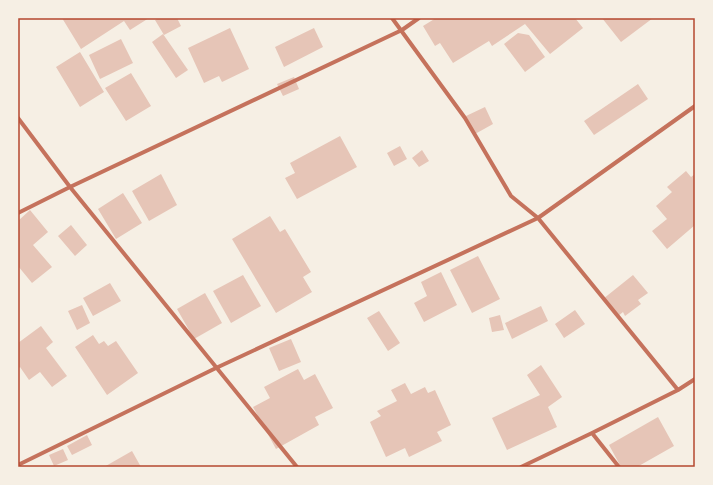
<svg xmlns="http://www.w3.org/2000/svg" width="713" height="485" viewBox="0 0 713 485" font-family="'Fira Sans Condensed',sans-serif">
  <rect width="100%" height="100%" fill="#f6efe4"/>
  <path fill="#e6c5b7" d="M62 18H149L130 30 124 21 81 49Z
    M159 18H177L181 26 164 35 155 20Z
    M436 18H575L583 28 550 54 525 24 492 46 489 41 453 63 440 43 435 46 423 26Z
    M602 18H653L621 42Z
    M230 28 249 69 222 82 219 76 204 83 188 48Z
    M314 28 323 47 284 67 275 47Z
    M518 33 529 35 545 57 525 72 504 44Z
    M163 34 188 70 176 78 152 42Z
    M121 39 133 63 100 79 89 55Z
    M80 52 104 92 80 107 56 67Z
    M131 73 151 106 126 121 105 88Z
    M294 77 299 89 283 96 277 84Z
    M638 84 648 99 594 135 584 121Z
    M485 107 493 124 475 134 466 116Z
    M340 136 357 167 297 199 285 178 295 173 290 163Z
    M400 146 407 159 394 166 387 153Z
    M422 150 429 161 419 167 412 158Z
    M686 171 691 177 695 174V225L667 249 652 231 667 219 656 206 672 192 667 187Z
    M161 174 177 205 149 221 132 191Z
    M123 193 142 223 116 239 98 209Z
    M30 210 48 232 33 245 52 267 32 283 18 266V221Z
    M270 216 280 232 285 229 311 272 303 277 312 292 276 313 232 239Z
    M71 225 87 245 75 256 58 236Z
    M478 256 500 299 472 313 450 270Z
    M441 272 457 305 424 322 414 303 427 296 421 282Z
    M243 275 261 306 231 323 213 291Z
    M633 275 648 293 638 300 641 304 625 316 623 312 617 317 603 299Z
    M110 283 121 301 93 316 83 298Z
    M205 293 222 323 194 339 177 309Z
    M82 305 90 323 77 330 68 311Z
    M541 306 548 321 512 339 505 323Z
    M575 310 585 324 564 338 555 324Z
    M379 311 400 343 388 351 367 318Z
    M500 315 504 330 492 332 489 318Z
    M41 326 53 342 46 348 67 376 52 387 40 372 29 380 20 367 18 369V343Z
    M93 335 99 344 104 341 108 346 116 341 138 373 107 395 75 347Z
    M291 339 301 362 279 371 269 348Z
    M541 365 562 397 548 407 557 427 507 450 492 418 540 395 527 375Z
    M298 369 304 380 315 374 333 408 315 417 319 425 276 449 253 407 270 398 264 387Z
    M405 383 411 394 425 387 428 393 435 390 451 425 437 432 442 441 409 457 405 448 386 457 370 422 381 416 377 411 397 401 391 390Z
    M658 417 674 446 637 467H621L609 445Z
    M87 435 92 445 72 455 67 446Z
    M63 449 68 460 54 466 49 455Z
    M132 451 141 467H104Z"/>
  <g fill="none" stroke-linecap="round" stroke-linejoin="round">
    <path stroke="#c5725c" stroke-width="4" d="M392 18 465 118 511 196 538 218 678 390
      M18 118 70 187 297 467
      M18 213 70 187 402 30 419 18
      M592 433 619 467
      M18 465 216 368 538 218 695 106
      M521 467 592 433 678 390 695 379"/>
  </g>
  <rect width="713" height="485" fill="none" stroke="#f6efe4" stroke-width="38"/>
  <rect x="19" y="19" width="675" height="447" fill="none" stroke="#b5482f" stroke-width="1.5"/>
</svg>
